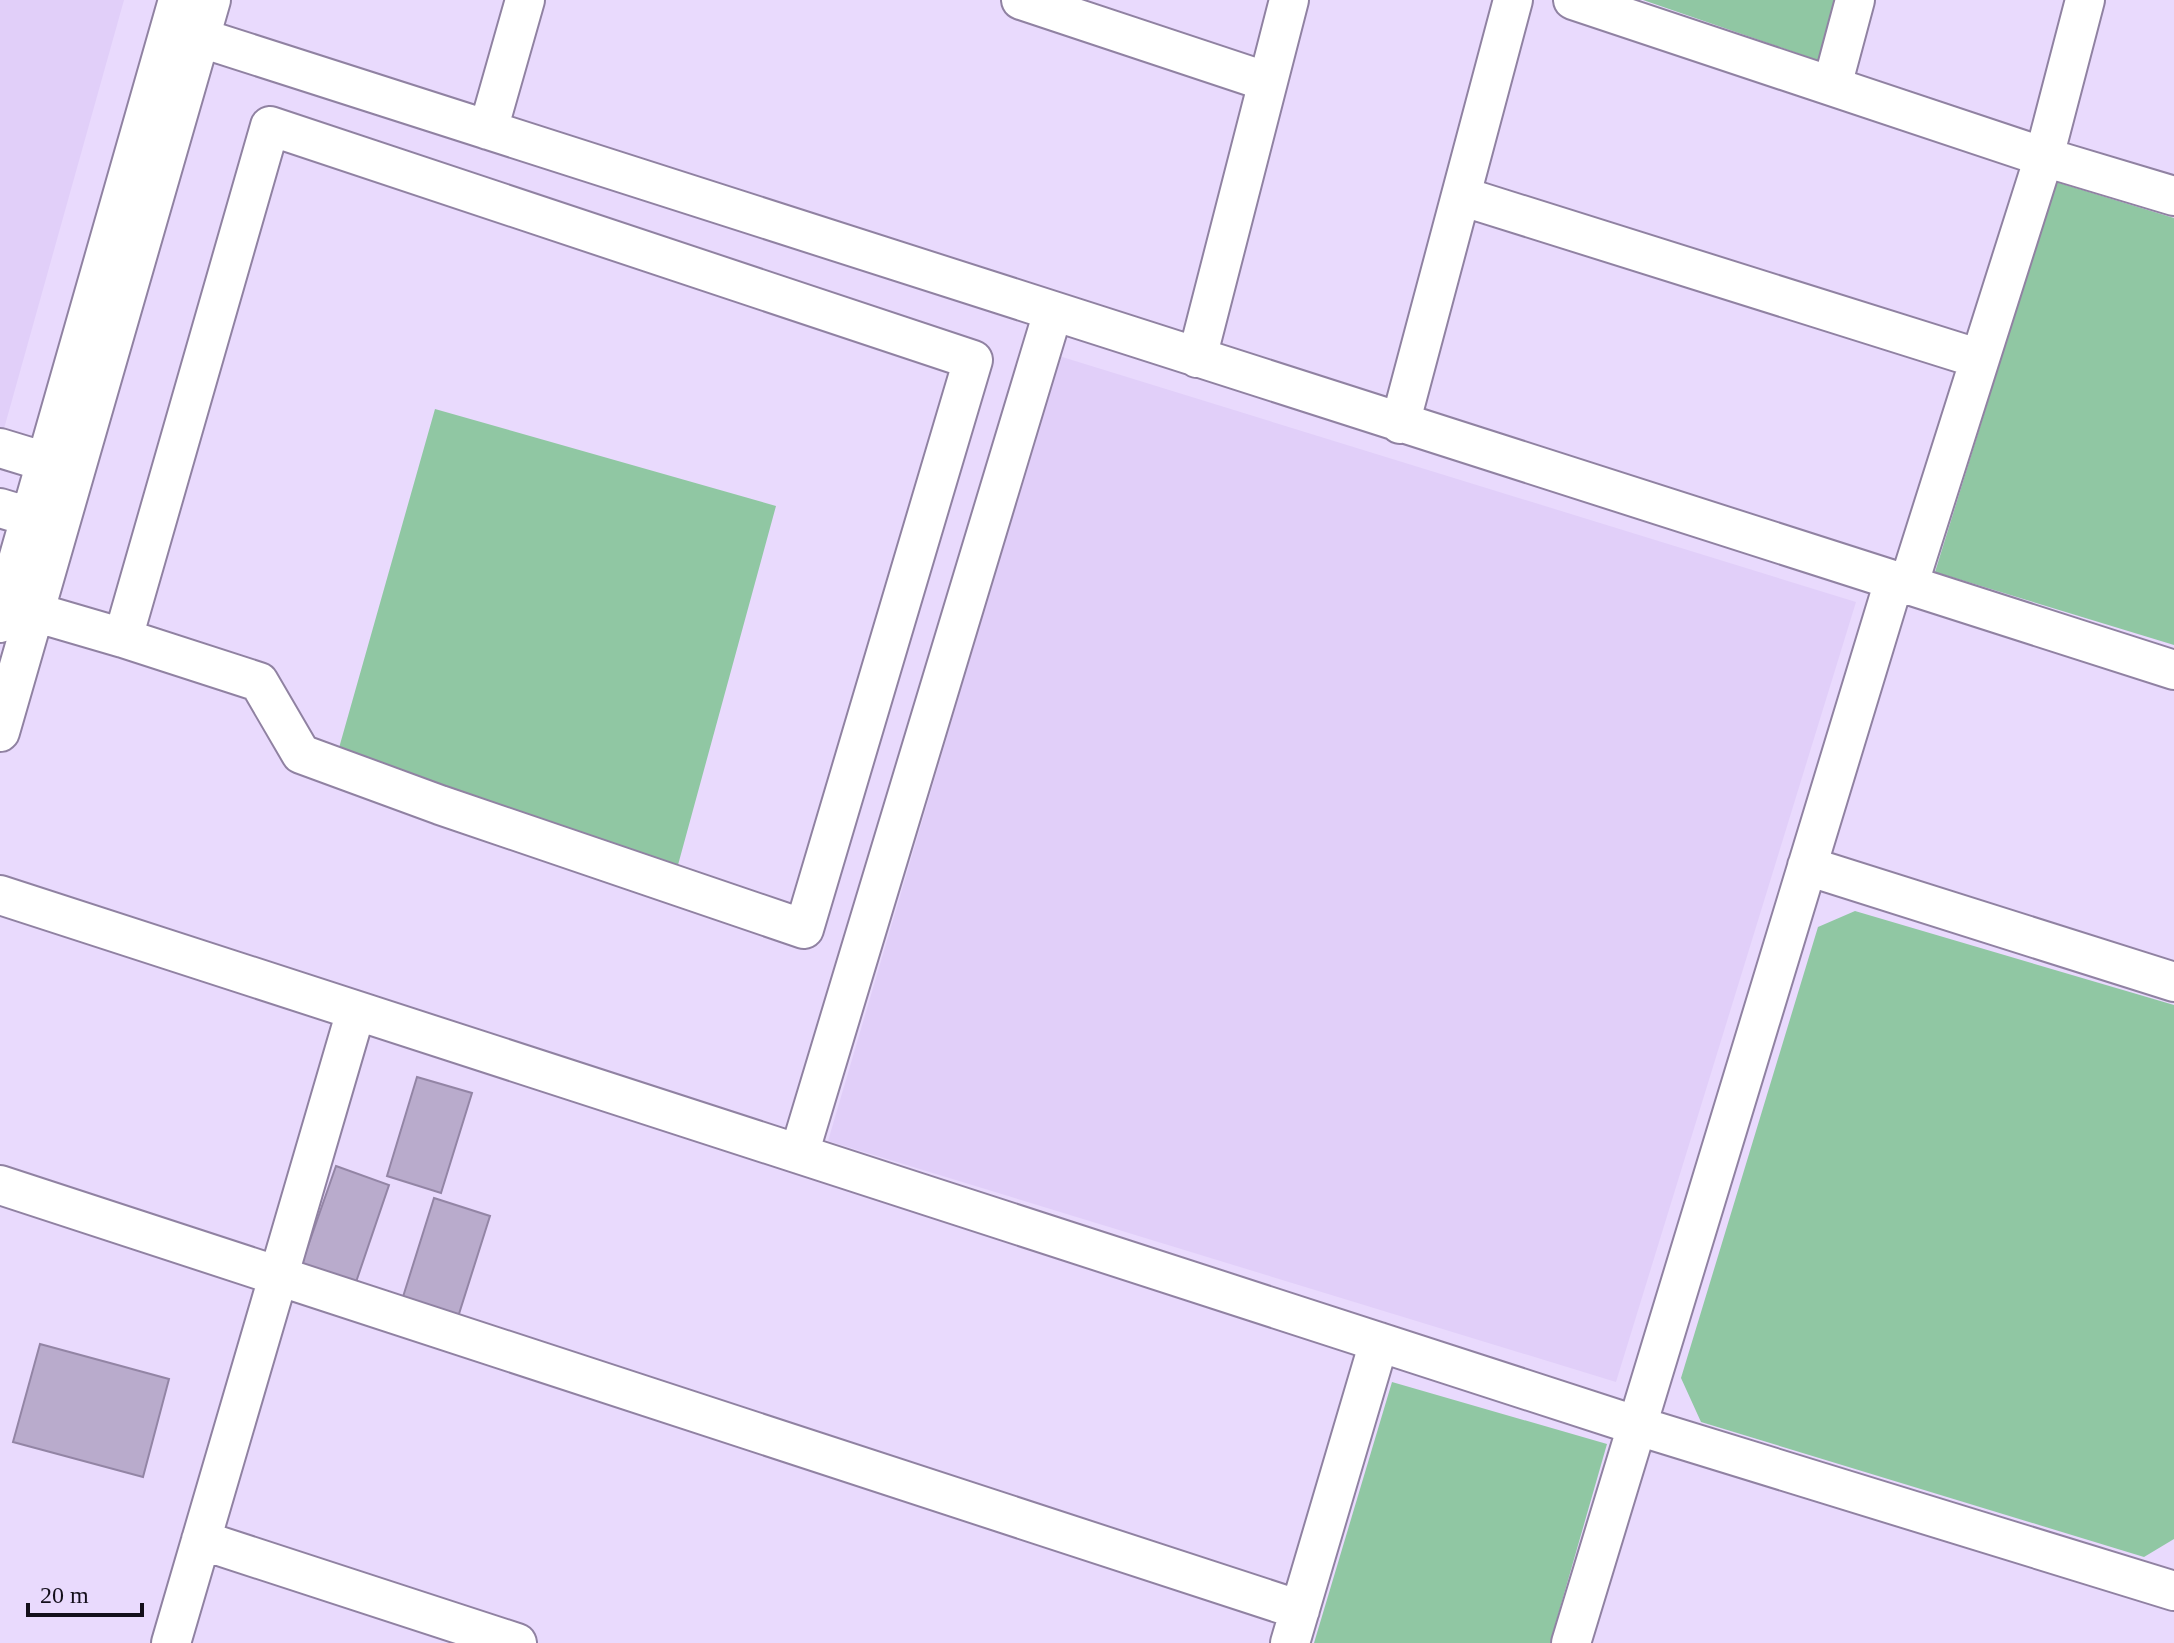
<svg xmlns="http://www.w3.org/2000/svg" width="2174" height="1643" viewBox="0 0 2174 1643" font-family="Georgia,serif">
  <rect width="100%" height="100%" fill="#e9dafd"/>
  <path fill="#e1cff9" d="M0 0H124L0 443Z
    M1059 356 1856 602 1616 1382 828 1141Z"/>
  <path fill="#90c7a3" d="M1643 0H1836L1820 61Z
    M2056 182 2174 218V645L1935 572Z
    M435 409 776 506 678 865 337 755Z
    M1855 911 2174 1005V1539L2144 1557 1701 1422 1681 1378 1818 927Z
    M1392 1382 1607 1444 1550 1643H1314Z"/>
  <path fill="#b9abcc" stroke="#9385a5" stroke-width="2" d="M417 1077 472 1093 441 1193 387 1176Z
    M336 1166 389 1185 355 1285 301 1266Z
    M434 1198 490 1216 458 1317 402 1300Z
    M40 1344 169 1379 143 1477 13 1442Z"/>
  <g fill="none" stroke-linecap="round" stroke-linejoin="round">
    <defs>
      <path id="minor" d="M1021 0 1268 82
        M1573 0 2044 157 2174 196
        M170 28 2174 670
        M1832 86 1855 0
        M488 130 525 0
        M1461 196 1980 359
        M1197 358 1289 0
        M1400 424 1513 0
        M0 448 46 462 66 502 30 517 0 508
        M1908 586 2044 157 2085 0
        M34 612 123 638 259 682 301 754 440 805 804 929 973 360 270 126 123 638
        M0 623 178 0
        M0 732 211 0
        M1807 866 2174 982
        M0 895 1638 1426 2174 1591
        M799 1154 1053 312
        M0 1185 1300 1610
        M201 1540 517 1643
        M171 1643 356 1011
        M1290 1643 1379 1342
        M1571 1643 1894 581"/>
    </defs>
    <use href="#minor" stroke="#9082a2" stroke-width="42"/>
    <use href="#minor" stroke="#fff" stroke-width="38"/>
  </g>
  <path d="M28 1603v12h114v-12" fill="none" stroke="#130e1a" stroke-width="4"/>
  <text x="40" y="1603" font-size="24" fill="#130e1a" stroke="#e9dafd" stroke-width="6" paint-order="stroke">20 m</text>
</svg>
